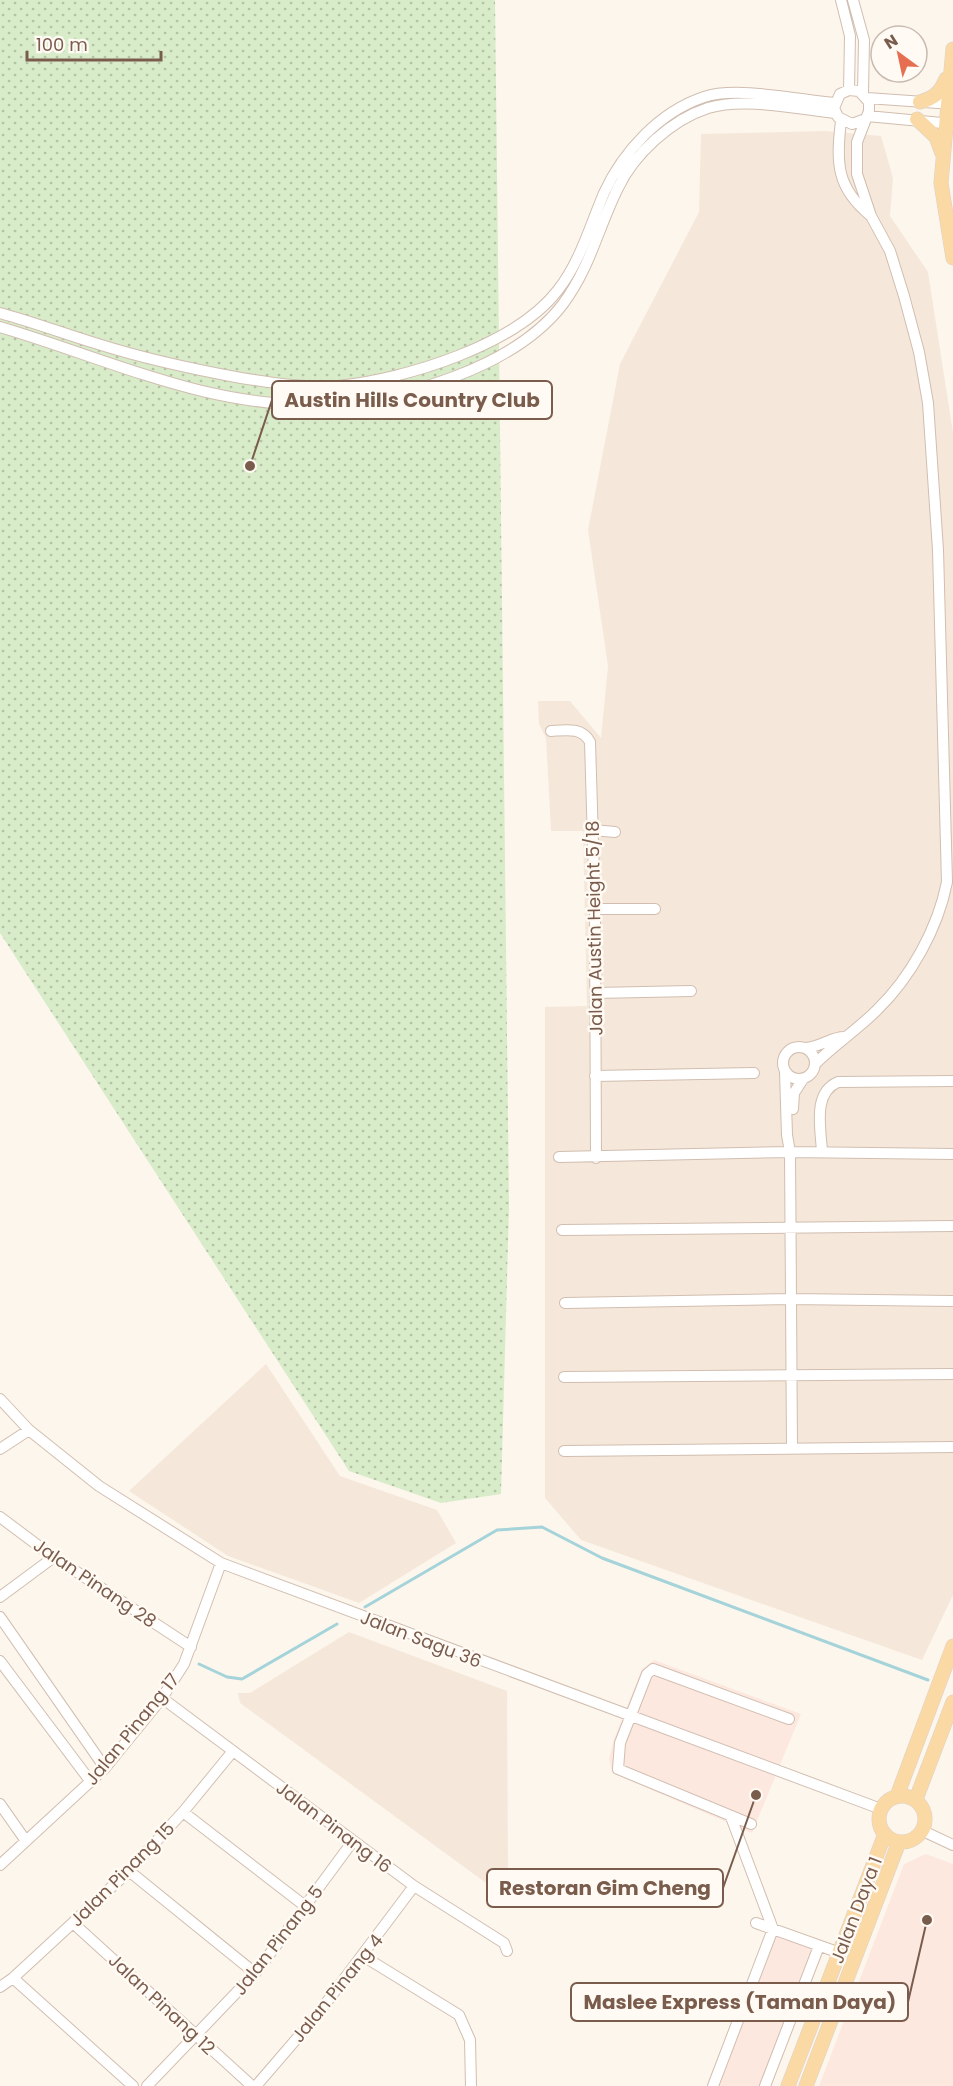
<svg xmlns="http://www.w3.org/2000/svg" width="953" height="2086" viewBox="0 0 953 2086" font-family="Poppins,sans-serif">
  <defs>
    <pattern id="grass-dots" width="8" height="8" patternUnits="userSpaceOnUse" patternTransform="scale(1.5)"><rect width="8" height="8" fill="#d8ecc9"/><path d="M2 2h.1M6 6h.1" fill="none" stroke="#b4c2a5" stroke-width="1.8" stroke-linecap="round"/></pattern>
  </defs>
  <rect width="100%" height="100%" fill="#fdf6ec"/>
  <path fill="#f5e8da" d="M825 131 881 136 893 178 890 216 928 272 953 433V1595L922 1660 581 1540 545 1498V1007L587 1006 583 831H551L546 738 539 724 538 701H570L601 738 608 666 588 530 620 364 699 212 701 134Z
    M266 1364 340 1476 437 1510 456 1543 359 1603 228 1556 129 1491Z
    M349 1632 507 1691 508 1872 497 1891 240 1703 238 1693H250Z"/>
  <path fill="#fde8e0" d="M654 1660 801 1714 752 1833 612 1773 609 1758 614 1739 642 1669Z
    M926 1854 953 1864V2086H819L904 1864Z
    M771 1925 823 1944 768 2086H710Z"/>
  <path fill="url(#grass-dots)" d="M0 0H495L509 1207 501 1494 441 1503 349 1471 0 933Z"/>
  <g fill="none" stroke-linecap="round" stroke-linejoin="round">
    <path stroke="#a5d3da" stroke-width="3" d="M365 1607 497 1530 542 1527 602 1558 928 1680
      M199 1664 227 1677 242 1679 337 1624"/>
    <defs>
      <path id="minor" d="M841 0 850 36 849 90
        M853 0 864 40 863 93
        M867 98 953 104
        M867 116 953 124
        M841 121C836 162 836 188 871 216
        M0 313C33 322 65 334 98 344 145 359 192 369 241 378 273 383 305 388 338 386 406 379 516 345 558 290 580 262 590 226 604 193 623 152 659 112 704 97 736 86 800 100 835 103
        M0 327C109 359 213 411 329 404 406 399 515 367 563 304 591 266 598 228 618 188 634 154 671 120 708 108 744 97 798 109 836 113
        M551 731C567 730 582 727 590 742L595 909 596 1158
        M593 830 615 832
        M595 909H655
        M596 993 691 991
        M783 1063a16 16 0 1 1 32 0a16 16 0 1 1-32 0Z
        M805 1048C821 1047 831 1037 844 1037
        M815 1064C835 1044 857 1030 877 1010 911 977 938 928 947 882L938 550 928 403 919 352 904 296 890 251 871 216 857 174V142L869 111V102L859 91 849 90 840 94 834 108 838 117 852 124 863 120
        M785 1072 787 1135 790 1152 792 1448
        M595 1076 754 1073
        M793 1109 794 1093 803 1079
        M822 1152C821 1129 812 1093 838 1082L953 1081
        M559 1157 790 1152 953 1154
        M562 1230 953 1226
        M565 1303 790 1299 953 1301
        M564 1377 953 1374
        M0 1399 29 1430 99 1486 221 1563 881 1809
        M0 1449 29 1430
        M564 1451 953 1447
        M0 1517 48 1553 191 1647
        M0 1597 54 1557
        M0 1617 105 1768
        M0 1661 91 1782
        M162 1698 414 1886 504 1943 507 1951
        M0 1804 26 1841
        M183 1812 305 1906
        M751 1824 618 1769 620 1743 647 1674 653 1669 789 1719
        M923 1831 953 1845
        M0 1865 105 1768 162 1698 184 1664 221 1563
        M129 1871 255 1973
        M73 1923 252 2086
        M756 1923 840 1953
        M363 1956 459 2015 470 2040 471 2086
        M13 1978 133 2086
        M0 1987 13 1978 129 1871 183 1812 233 1751
        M147 2086 258 1970 353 1841
        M256 2086 317 2015 414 1886
        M713 2086 773 1929 731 1817
        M765 2086 819 1946"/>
      <path id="major" d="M953 49 941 183 953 258
        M920 102C934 98 940 93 946 79
        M917 119 936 137 942 153
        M879 1819a23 23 0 1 1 46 0a23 23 0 1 1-46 0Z
        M897 1796 953 1646
        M916 1799 953 1702
        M788 2086 885 1834
        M806 2086 899 1842"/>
    </defs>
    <use href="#minor" stroke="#d1beb0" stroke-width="12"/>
    <use href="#major" stroke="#dad1cd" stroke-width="15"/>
    <use href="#minor" stroke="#fff" stroke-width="10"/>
    <use href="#major" stroke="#fbd9a5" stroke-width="14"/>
  </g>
  <g text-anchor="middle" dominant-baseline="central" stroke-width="5" stroke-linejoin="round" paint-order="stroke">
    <g font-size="18" fill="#7a5c4d" stroke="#fffaf3">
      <text transform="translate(594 928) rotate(-91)">Jalan Austin Height 5/18</text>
      <text transform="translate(95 1583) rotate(34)">Jalan Pinang 28</text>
      <text transform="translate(421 1639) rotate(21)">Jalan Sagu 36</text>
      <text transform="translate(132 1729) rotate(-51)">Jalan Pinang 17</text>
      <text transform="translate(334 1827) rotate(37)">Jalan Pinang 16</text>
      <text transform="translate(122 1874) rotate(-45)">Jalan Pinang 15</text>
      <text transform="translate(856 1910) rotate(-69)">Jalan Daya 1</text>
      <text transform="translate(278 1940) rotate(-52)">Jalan Pinang 5</text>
      <text transform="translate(337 1988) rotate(-51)">Jalan Pinang 4</text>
      <text transform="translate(162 2004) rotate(43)">Jalan Pinang 12</text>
    </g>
  </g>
  <path fill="none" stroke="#7a5c4d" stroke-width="2" d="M250 466L272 400M756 1795L723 1888M927 1920L908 2002"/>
  <g fill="#7a5c4d" stroke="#fffaf3" stroke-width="2">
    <circle cx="250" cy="466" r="6"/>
    <circle cx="756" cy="1795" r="6"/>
    <circle cx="927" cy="1920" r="6"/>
  </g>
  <g fill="#fffaf3" stroke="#7a5c4d" stroke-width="2">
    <rect x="272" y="381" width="280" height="38" rx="6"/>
    <rect x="487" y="1869" width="236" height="38" rx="6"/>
    <rect x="571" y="1983" width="337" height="38" rx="6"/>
  </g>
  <g font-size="20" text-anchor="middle" font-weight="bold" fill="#7a5c4d">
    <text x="412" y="407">Austin Hills Country Club</text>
    <text x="605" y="1895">Restoran Gim Cheng</text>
    <text x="740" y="2009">Maslee Express (Taman Daya)</text>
  </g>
  <g transform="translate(899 54) rotate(327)"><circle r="28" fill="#fffaf3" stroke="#cabbb1" stroke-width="1.5"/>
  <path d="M0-4.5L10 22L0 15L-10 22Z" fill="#e76f51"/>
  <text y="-9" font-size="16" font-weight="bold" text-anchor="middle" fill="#7a5c4d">N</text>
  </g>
  <path d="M27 51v9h134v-9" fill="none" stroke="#7a5c4d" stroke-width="3"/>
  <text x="36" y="51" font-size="18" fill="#7a5c4d" stroke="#fffaf3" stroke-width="4.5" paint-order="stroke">100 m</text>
</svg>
